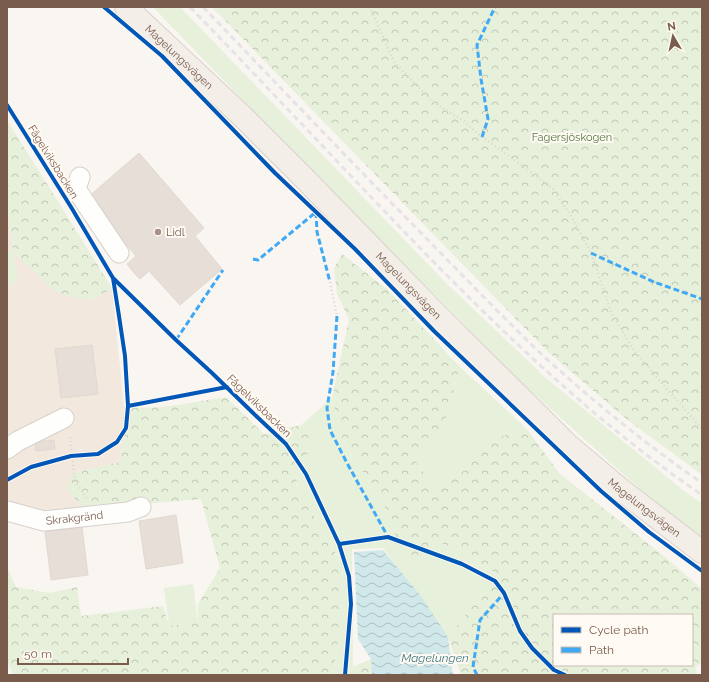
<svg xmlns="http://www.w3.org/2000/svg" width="709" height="682" viewBox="0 0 709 682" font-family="Raleway,sans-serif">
  <defs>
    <pattern id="forest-crowns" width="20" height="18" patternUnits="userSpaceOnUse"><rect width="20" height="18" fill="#e7f0db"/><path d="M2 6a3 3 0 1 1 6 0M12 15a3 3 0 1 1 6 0" fill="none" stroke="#c0c6b4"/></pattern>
    <pattern id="water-waves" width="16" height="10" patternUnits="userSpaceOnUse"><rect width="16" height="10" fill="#d0e8ea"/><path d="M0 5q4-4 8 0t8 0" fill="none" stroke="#aebfc0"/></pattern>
  </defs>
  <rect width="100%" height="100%" fill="#f9f5f0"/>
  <path fill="#f2e8de" d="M7 201 13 252 95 299 112 288 124 406 120 462 72 473 84 509 41 515 7 503Z"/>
  <path fill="#e7f0db" d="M153 7H180L447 284 546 378 684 491 702 503V538L672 518 523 384 278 137Z
    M13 251 18 282 7 284V252Z
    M460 367 527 429 482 442 469 468 434 488 415 460 441 435Z
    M332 398 342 438 392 519 398 548 435 541 463 551 498 575 448 637 383 548 352 549 353 667 347 675H333L338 641 343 565 323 534 296 482 313 440 301 425Z
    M193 584 198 622 169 626 164 588Z"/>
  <path fill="url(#forest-crowns)" fill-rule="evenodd" d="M212 7H702V475L625 418 547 351Z
    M7 120 112 288 95 299 73 298 54 291 13 252 7 201Z
    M342 254 387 289 460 367 441 435 415 460 434 488 469 468 482 442 527 429 560 474 664 556 702 589V663L696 667 697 675H461L448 637 498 575 463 551 435 541 420 561 398 548 392 519 342 438 332 398 349 319 337 294 334 268ZM554 615H692V665H554Z
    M226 397 264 434 301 425 313 440 296 482 323 534 343 565 338 641 333 675H13L7 661V567L16 587 50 593 77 587 81 616 163 606 169 626 198 622V604L220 568 201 499 84 509 66 488 72 473 120 462 124 406C156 411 193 402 226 397Z
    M371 659 372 675H347L353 667Z"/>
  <path fill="url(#water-waves)" d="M383 550 421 596 448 637 453 675H372L371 659 358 639 354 552Z"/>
  <path fill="#e6ded7" stroke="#e2d8d2" d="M139 153 204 228 195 236 222 269 180 305 149 271 140 279 135 274 127 264 136 256 87 198Z
    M92 345 98 394 61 398 55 349Z
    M54 440 55 449 36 451 35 442Z
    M176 515 183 563 146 569 139 521Z
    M82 527 88 575 51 580 45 532Z"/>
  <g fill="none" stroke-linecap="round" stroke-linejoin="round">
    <defs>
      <g id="minor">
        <path d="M80 177 76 189 119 253"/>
        <path d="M7 449 18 441 64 418"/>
        <path id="s1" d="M7 511 44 521 128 512 141 507"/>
      </g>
      <g id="major">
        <path id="s2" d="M126 7 242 116 306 180 442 320 569 446 620 489 702 552"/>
      </g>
    </defs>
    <use href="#minor" stroke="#d7d1cb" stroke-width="21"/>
    <use href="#major" stroke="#dad1cc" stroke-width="24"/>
    <path stroke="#dcd5d0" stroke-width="2.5" stroke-dasharray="1 3" stroke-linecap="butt" d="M370 7 394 62 433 102 465 122 482 137 516 161 553 189 571 216 591 253 612 314 635 352 702 429
      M330 282 337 316
      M7 407H11
      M70 437 75 481 88 500"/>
    <use href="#minor" stroke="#fefefd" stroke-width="19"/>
    <use href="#major" stroke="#f3eee8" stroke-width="22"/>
    <path stroke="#e6e3e7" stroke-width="3" stroke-dasharray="6 4" stroke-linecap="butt" d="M190 7C251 70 311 134 372 198 474 305 579 411 702 495
      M203 7C278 85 352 163 427 239 464 277 500 314 537 350 589 398 644 443 702 483"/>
    <path stroke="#3fa9f5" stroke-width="3" stroke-dasharray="6 3" stroke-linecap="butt" d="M482 137 488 119 481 79 477 45 495 7
      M316 212 317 232 330 282
      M591 253 654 282 702 299
      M253 259 258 260 316 212
      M337 316 333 372 327 408 330 430 347 463 388 537
      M176 340 223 270
      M477 675 473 667 480 620 504 593"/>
    <defs>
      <path id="cycleway" d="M104 7 162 56 275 173 355 249 434 331 601 491 649 532 702 571
        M7 105 71 207 113 278 176 340 212 373 252 412 286 444 306 474 339 544 349 576 351 604 345 675
        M128 406 227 387
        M7 480 31 467 71 456 98 454 117 442 126 428 128 406 125 356 119 316 113 278
        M339 544 388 537 462 564 495 581 504 593 520 631 532 648 554 670 565 675"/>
    </defs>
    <use href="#cycleway" stroke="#fffaf3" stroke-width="6"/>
    <use href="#cycleway" stroke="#0057b8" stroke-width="4"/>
  </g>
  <circle fill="#a69286" stroke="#fffaf3" stroke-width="1.5" cx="158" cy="232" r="4"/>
  <g text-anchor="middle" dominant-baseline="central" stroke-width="4" stroke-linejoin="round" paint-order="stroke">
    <g font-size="11" fill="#7a5c4d" stroke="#fffaf3">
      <text stroke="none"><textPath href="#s2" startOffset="73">Magelungsvägen</textPath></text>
      <text transform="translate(53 162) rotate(58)">Fågelviksbacken</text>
      <text stroke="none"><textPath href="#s2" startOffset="397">Magelungsvägen</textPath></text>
      <text transform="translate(259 406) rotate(44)">Fågelviksbacken</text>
      <text stroke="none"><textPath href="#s2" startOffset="721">Magelungsvägen</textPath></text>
      <text stroke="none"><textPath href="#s1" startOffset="69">Skrakgränd</textPath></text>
    </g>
    <g font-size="11" fill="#537a41" stroke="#fffaf3">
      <text x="572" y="137">Fagersjöskogen</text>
    </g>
    <g font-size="11" fill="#7a5c4d" stroke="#fffaf3" text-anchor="start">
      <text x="166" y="232">Lidl</text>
    </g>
    <g font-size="12" font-style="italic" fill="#437c86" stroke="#fffaf3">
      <text x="435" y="658">Magelungen</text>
    </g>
  </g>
  <rect width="709" height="682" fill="none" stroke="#7a5c4d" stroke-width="16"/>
  <rect x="553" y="614" width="140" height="52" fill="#fffaf3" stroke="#cabbb1"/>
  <rect x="561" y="627" width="20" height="6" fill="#0057b8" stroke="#cabbb1"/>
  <text x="589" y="634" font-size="12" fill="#7a5c4d">Cycle path</text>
  <rect x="561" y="647" width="20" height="6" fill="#3fa9f5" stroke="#cabbb1"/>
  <text x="589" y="654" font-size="12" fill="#7a5c4d">Path</text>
  <g transform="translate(673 36) rotate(351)" stroke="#fffaf3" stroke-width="3" paint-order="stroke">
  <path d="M0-3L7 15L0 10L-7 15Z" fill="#7a5c4d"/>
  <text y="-6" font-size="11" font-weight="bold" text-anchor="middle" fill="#7a5c4d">N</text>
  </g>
  <path d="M18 658v6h110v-6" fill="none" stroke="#7a5c4d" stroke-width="2"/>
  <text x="24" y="658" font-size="12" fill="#7a5c4d" stroke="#fffaf3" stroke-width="3" paint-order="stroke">50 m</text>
</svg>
